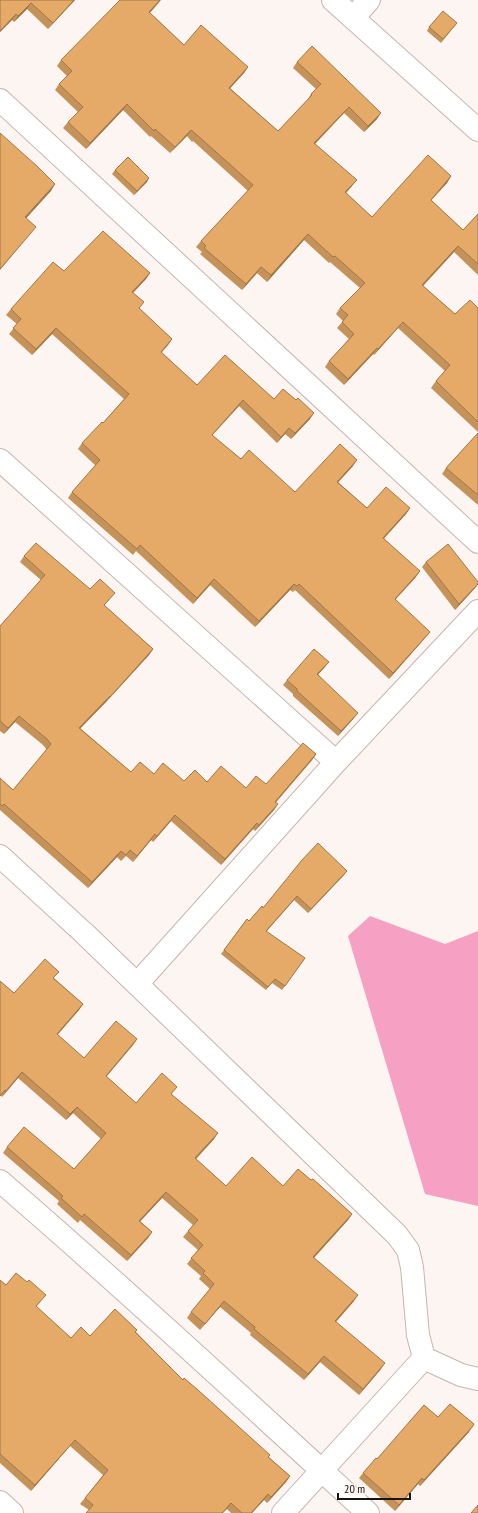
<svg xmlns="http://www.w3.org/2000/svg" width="478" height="1513" viewBox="0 0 478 1513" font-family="'PT Sans Narrow',sans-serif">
  <rect width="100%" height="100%" fill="#fcf5f2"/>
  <path fill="#f6a1c3" d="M370 916 445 944 478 931V1206L425 1194 348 936Z"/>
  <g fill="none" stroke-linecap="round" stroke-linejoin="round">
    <defs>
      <path id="minor" d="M333 0 478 130
        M353 18 369 0
        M0 100 478 542
        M0 460 336 762
        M0 856 85 934 397 1235 408 1250 412 1267 418 1335 424 1358
        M137 984 336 762 478 611
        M0 1181C125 1289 246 1401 368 1513
        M424 1358 461 1375 478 1379
        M0 1502 12 1513
        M283 1513 424 1358"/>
    </defs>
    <use href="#minor" stroke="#c6b5af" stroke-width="24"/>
    <use href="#minor" stroke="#fff" stroke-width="22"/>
  </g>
  <path fill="#c59259" d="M0 0H75L48 29 27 9 14 22 12 20 0 32Z
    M160 1 150 13 184 45 248 67 244 73 230 88 278 131 307 101 311 94 316 89 293 68 297 62 377 119 364 132 344 113 315 144 352 186 346 193 372 217 451 176 447 183 431 200 463 230 478 214V275L454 252 423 286 455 314 478 308V432L431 388 436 381 445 371 398 328 374 355 373 354 344 385 325 367 329 361 349 339 337 328 343 321 336 314 340 308 360 288 330 262 329 263 304 240 267 282 257 273 242 290 200 254 202 252 196 247 201 241 248 191 193 141 192 142 187 136 170 153 151 136 150 137 123 110 86 149 63 128 68 122 78 112 55 90 59 84 67 76 57 66 61 60Z
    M457 23 441 43 427 31 429 27Z
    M115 170 147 182 134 195 112 174Z
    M64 271 150 273 146 279 133 293 140 309 172 339 168 345 161 352 197 385 274 399 310 419 291 439 285 434 277 443 239 406 212 435 241 459 295 492 353 466 338 482 367 508H410L406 514 384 538 416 577 395 600 430 632 425 638 389 679 295 590 293 592 290 590 255 627 210 585 193 604 136 551 133 555 68 498 72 492 96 466 78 449 82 443 103 423 124 399 52 334 32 355 9 334 17 324 6 315 11 309Z
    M478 433V505L442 474 446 468Z
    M24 556 110 599 104 605 153 649 149 655 106 702 80 728 131 772 154 774 184 781 207 782 246 788 266 784 316 754 312 760 276 802 274 810 255 831 253 829 221 865 171 821 153 842 151 840 133 862 126 856 121 861 117 857 88 888 0 810V778L13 790 47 750 43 745 15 722 4 734 0 731V626L41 580 20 562Z
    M426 562 475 588 455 610 422 567Z
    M325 667 318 674 354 718 338 736 293 696V694L283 685 287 680Z
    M344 875 308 913 294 900 266 932 305 958 282 990 272 983 266 990 221 954 247 919 249 921 263 908Z
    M54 978 83 1004 79 1010 57 1035 84 1058 137 1039 133 1045 106 1076 136 1103 173 1093 171 1094 214 1139 196 1159 226 1186H283L311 1180 352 1214 348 1220 314 1258 354 1301 336 1322 381 1369 359 1395 320 1362 304 1380 250 1335 251 1333 220 1307 200 1330 187 1318 191 1312 210 1289 199 1279 201 1276 187 1264 198 1250 183 1237 193 1225 162 1198 140 1221 152 1232 148 1238 127 1261 80 1220 78 1223 57 1204 59 1201 3 1153 7 1147 74 1169 101 1139 73 1113 66 1120 18 1078 2 1097 1 1096 14 993Z
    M0 1280 6 1285 41 1301 36 1307 71 1338 90 1336 136 1332 183 1380 290 1476 286 1482 267 1503 264 1500 252 1513H231L227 1509 89 1510 80 1504 85 1498 103 1475 70 1446 31 1491 0 1463Z
    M438 1417 469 1432 420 1486 418 1484 395 1511 359 1478 363 1473 377 1459Z"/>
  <path fill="#a07748" d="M74 0H75L48 29 53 23Z
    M160 0H161L145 18 149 12Z
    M31 3 27 9 14 22 18 16Z
    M16 14 12 20 0 32V31Z
    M248 67 244 73 225 94 229 88Z
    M127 104 123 110 86 149 90 143Z
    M349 107 344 113 310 149 314 143Z
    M381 113 377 119 364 132 368 126Z
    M191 130 187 136 170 153 175 147Z
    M451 176 447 183 426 206Z
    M149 178 147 182 134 195 137 191Z
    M357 180 352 186 341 198 345 192Z
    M55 184 51 191 21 224 25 217Z
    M36 227 31 233 0 270V269Z
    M308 234 304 240 267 282 271 275Z
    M458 246 454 252 418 291 422 285Z
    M261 267 257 273 242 290 246 284Z
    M150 273 146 279 128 298 132 292Z
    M403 322 398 328 374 355 378 349Z
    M56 328 52 334 32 355 36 349Z
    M172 339 168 345 157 358 161 352Z
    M377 348 373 354 344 385 348 379Z
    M243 400 239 406 207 441 212 435Z
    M314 413 310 419 291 439 295 433Z
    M289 428 285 434 277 443 281 437Z
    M357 460 353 466 333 488 337 482Z
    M410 508 406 514 379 544 383 538Z
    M420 571 416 577 390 605 395 599Z
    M214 579 210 585 193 604 197 598Z
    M294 584 290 590 255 627 259 621Z
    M478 584 475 588 455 610 459 604Z
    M430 632 425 638 389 679 393 673Z
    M153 649 149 655 106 702 110 697Z
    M329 662 325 667 314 679 317 674Z
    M110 696 106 702 75 734 79 728Z
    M358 713 354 718 338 736 341 731Z
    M19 716 15 722 4 734 8 728Z
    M316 754 312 760 271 808 275 802Z
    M278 804 274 810 255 831 259 825Z
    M175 815 171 821 153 842 157 836Z
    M257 823 253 829 221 865 225 859Z
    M155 834 151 840 133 862 137 856Z
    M121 851 117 857 88 888 92 882Z
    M347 871 344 875 308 913 311 909Z
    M297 896 294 900 263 935 266 931Z
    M83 1004 79 1010 53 1040 57 1034Z
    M137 1039 133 1045 102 1082 106 1076Z
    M22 1072 18 1078 2 1097 6 1091Z
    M77 1107 73 1113 66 1120 70 1114Z
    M218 1133 214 1139 191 1164 195 1158Z
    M166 1192 162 1198 135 1227 139 1221Z
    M352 1214 348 1220 309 1263 313 1257Z
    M152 1232 148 1238 127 1261 131 1255Z
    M358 1295 354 1301 331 1327 335 1321Z
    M224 1301 220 1307 200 1330 205 1324Z
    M324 1356 320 1362 304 1380 308 1374Z
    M385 1363 381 1369 359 1395 363 1389Z
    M473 1426 469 1432 420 1486 424 1480Z
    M75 1440 70 1446 31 1491 35 1485Z
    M290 1476 286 1482 267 1503 271 1497Z
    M422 1478 418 1484 395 1511 399 1505Z
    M268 1494 264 1500 252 1513H251Z
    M231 1503 227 1509 223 1513H222Z"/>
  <path fill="#e5aa67" stroke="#a07748" d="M0 0H74L53 23 31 3 18 16 16 14 0 31Z
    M120 0H160L149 12 184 45 201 25 248 67 229 88 278 131 312 95 311 94 321 84 297 62 312 46 381 113 368 126 349 107 314 143 357 180 345 192 372 217 428 155 451 176 431 200 463 230 478 214V264L458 246 422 285 455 314 470 300 478 308V422L436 381 450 365 403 322 378 349 377 348 348 379 329 361 354 334 342 322 348 315 340 308 365 283 335 256 333 257 308 234 271 275 261 267 246 284 204 248 206 246 201 241 253 185 197 135 191 130 175 147 155 129 154 131 127 104 90 143 68 122 83 107 59 84 72 71 61 60Z
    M443 11 457 23 443 39 429 27Z
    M0 133 38 167 55 184 25 217 36 227 0 269Z
    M128 157 149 178 137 191 115 170Z
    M103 231 150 273 132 292 144 302 139 308 172 339 161 352 197 385 225 355 274 399 283 389 296 400 298 398 314 413 295 433 289 428 281 437 243 400 212 435 241 459 249 450 295 492 340 444 357 460 337 482 367 508 386 487 410 508 383 538 420 571 395 599 430 632 393 673 299 584 297 586 294 584 259 621 214 579 197 598 140 545 137 549 72 492 100 460 82 443 102 422 103 423 129 394 56 328 36 349 13 328 21 319 11 309 53 262 64 271Z
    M478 433V495L446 468Z
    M36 543 90 589 100 579 115 593 104 605 153 649 110 697V696L79 728 131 772 140 762 154 774 163 763 184 781 195 770 207 782 221 766 246 788 256 776 266 784 303 743 316 754 275 802 278 804 259 825 257 823 225 859 175 815 157 836 155 834 137 856 130 850 126 855 121 851 92 882 4 804 2 806 0 804V778L13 790 51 744 47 739 19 716 8 728 0 721V626L45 575 24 556Z
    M448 544 478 582V584L459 604 426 562Z
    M314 649 329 662 317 674 358 713 341 731 297 691V689L287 680Z
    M318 843 347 871 311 909 297 896 266 931 305 958 285 986 275 979 268 987 224 950 247 919 249 921 262 906 263 908 302 860Z
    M45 959 59 972 53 978 83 1004 57 1034 84 1058 116 1021 137 1039 106 1076 136 1103 162 1073 177 1087 171 1094 218 1133 195 1158 226 1186 252 1157 283 1186 298 1169 311 1180 313 1179 352 1214 313 1257 358 1295 335 1321 385 1363 363 1389 324 1356 308 1374 254 1329 255 1327 224 1301 205 1324 191 1312 214 1284 203 1273 205 1271 191 1258 203 1245 188 1231 198 1220 166 1192 139 1221 152 1232 131 1255 84 1214 82 1217 61 1198 63 1196 7 1147 24 1127 74 1169 106 1133 77 1107 70 1114 22 1072 6 1091 5 1090 0 1096V981L14 993Z
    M16 1273 27 1282 29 1280 46 1295 36 1306 71 1338 81 1327 90 1336 115 1309 137 1330 135 1332 183 1380 184 1378 198 1390 270 1455 268 1457 290 1476 271 1497 268 1494 251 1513H242L231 1503 222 1513H86L93 1505 85 1498 108 1470 75 1440 35 1485 0 1454V1280L6 1285Z
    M450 1404 474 1424 473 1426 424 1480 422 1478 399 1505 363 1473 376 1458 377 1459 424 1405 438 1417Z
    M478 1505V1513H471Z"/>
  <path d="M338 1493v6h72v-6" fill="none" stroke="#191311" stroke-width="2"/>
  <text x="344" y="1493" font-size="12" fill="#191311" stroke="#fcf5f2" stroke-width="3" paint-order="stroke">20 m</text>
</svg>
